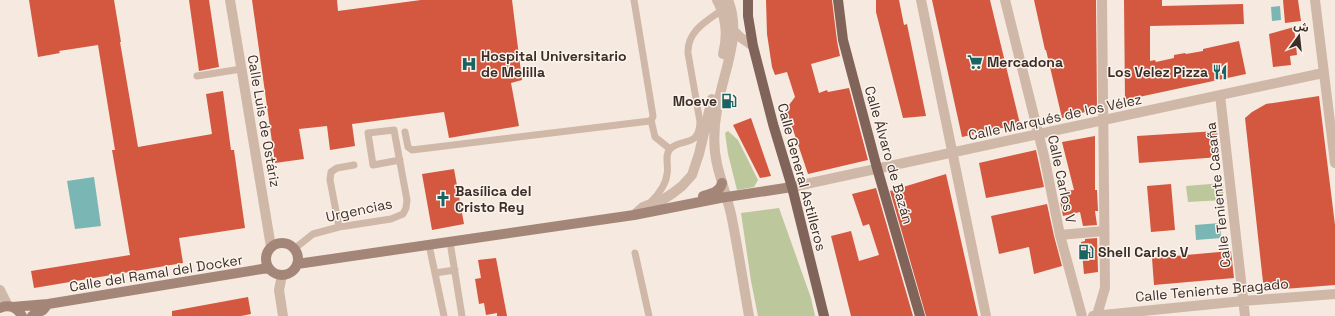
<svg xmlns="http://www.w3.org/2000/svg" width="1335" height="316" viewBox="0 0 1335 316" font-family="'Space Grotesk','Noto Sans Arabic',sans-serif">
  <rect width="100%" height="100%" fill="#f6e9df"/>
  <path fill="#bcc79c" d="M728 131 738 140 758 180 754 187 737 190 728 154 725 133Z
    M1223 183 1224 200 1188 202 1186 186Z
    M779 208 811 298 815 316H758L751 281 741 213Z"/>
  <path fill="#7ab6b4" d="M1280 6 1281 20 1272 21 1271 7Z
    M94 177 101 226 75 229 67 181Z
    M1220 223 1221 238 1196 240 1195 225Z"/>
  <path fill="#d3583f" d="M29 0H114L121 42H120L138 147 212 134 206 94 223 91 231 150H234L245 228 179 238 183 263 34 288 31 271 130 255 112 150H115L98 45 59 51 60 53 38 57Z
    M189 0H209L219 67 199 71Z
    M252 0H337L338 11 421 0H512L522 80 511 83 519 126 449 138 444 112 352 124 355 146 330 150 327 126 299 129 304 159 275 163Z
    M766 0H832L837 41 840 56 811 64 819 93 827 90 828 92 849 88 868 160 808 174 786 109 795 97 787 72 775 75 772 67 767 34Z
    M876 0H899L904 25 907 24 926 116 903 118 876 12Z
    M932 0H990L1020 124 962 137Z
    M1034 0H1096L1097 109 1062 118 1046 50H1045Z
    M1124 0H1162V6L1243 4 1244 24 1150 26V61L1155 60 1156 62 1174 58V55L1185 53 1186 54 1203 51V49L1239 41 1246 74 1125 100Z
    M1283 0H1298L1301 21 1285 23Z
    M1294 27 1297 55 1290 56 1291 65 1273 67 1269 34Z
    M1319 96 1335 225V285L1271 290 1263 282 1245 118 1252 112 1266 104Z
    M751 118 771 176 760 178 733 125Z
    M1217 131 1220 157 1139 163 1137 136Z
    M1095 136V190H1097L1098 211H1095L1097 225 1083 226 1080 212 1063 216 1060 201 1067 200 1065 191 1074 190 1062 142Z
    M1036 150 1044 187 986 198 979 163Z
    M454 169 464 224 432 230 422 174Z
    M946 174 978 316H926L890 191Z
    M1171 184 1175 230 1151 232 1147 186Z
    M876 188 913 316H851L831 236 851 231 859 261 879 255 869 224 863 226 852 194Z
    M1047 204 1054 236 1062 266 1034 274 1029 247 999 254 991 216Z
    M1097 238 1098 272 1084 274 1081 242 1085 241V239Z
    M1231 251 1234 278 1154 285 1152 258Z
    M496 258 507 316H497V313L486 315 484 303 479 304 475 279 481 278 478 260Z
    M248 297 251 314 241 316H172V311Z"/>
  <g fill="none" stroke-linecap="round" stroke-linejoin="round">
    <path stroke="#d0b8a9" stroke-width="7" d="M197 76 241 69
      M651 120 655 137 670 149
      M405 132 408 147 412 150 650 121 652 119 653 116 634 0
      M650 203C658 195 666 185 667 174 669 166 664 156 670 149 681 137 699 149 700 122L688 53C687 31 707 21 722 10
      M339 227 330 180 331 172 337 168 354 165
      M450 242 462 316
      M429 245 444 316
      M294 249 313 234 339 227 391 219 403 214 406 208 407 200 394 130 368 133 373 165 400 160
      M635 253 649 316
      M435 273 455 270"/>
    <path stroke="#d0b8a9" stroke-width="10" d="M1060 235 1104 231"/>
    <path stroke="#d0b8a9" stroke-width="10" d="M230 0 271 247
      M717 0C726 16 728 36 723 54
      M728 0C743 36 722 74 717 110 714 127 713 147 717 164 721 181 727 197 731 214 738 248 743 282 749 316
      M921 0 986 316
      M1005 0 1044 156 1060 235 1082 316
      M1315 0 1335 163
      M731 28 740 37 753 46
      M1220 95 1245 316
      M792 187 1323 73
      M634 215 643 207 664 199 673 193 682 186 692 175 699 154 712 99
      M282 275 279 290 283 316
      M0 290 8 306
      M1097 315 1105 288 1102 0
      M1093 316 1243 301 1335 294"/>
    <path stroke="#a48679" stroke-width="10" d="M703 196C711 194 720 192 722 183
      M266 259a16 16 0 1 1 32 0a16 16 0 1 1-32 0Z
      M297 264 634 215 720 198 792 187
      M12 307 48 304 268 268
      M0 308C9 304 17 307 22 316
      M32 316 43 310 48 304"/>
    <path stroke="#806359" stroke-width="10" d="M748 0V16L753 46 773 124 792 187 824 316
      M838 0 843 40 877 168 920 316"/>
  </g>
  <defs>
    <symbol id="supermarket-bare" viewBox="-9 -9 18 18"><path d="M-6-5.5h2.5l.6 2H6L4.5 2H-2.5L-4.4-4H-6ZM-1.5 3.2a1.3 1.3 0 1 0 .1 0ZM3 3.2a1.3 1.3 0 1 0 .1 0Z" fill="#196363" stroke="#fcf4ec" stroke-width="2.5" paint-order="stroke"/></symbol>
    <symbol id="hospital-bare" viewBox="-9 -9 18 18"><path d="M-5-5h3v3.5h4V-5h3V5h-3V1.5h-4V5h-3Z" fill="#196363" stroke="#fcf4ec" stroke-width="2.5" paint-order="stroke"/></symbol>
    <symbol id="restaurant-bare" viewBox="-9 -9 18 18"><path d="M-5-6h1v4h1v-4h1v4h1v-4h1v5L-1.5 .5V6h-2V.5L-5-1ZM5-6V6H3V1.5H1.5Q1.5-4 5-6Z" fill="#196363" stroke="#fcf4ec" stroke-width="2.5" paint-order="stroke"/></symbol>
    <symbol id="fuel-bare" viewBox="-9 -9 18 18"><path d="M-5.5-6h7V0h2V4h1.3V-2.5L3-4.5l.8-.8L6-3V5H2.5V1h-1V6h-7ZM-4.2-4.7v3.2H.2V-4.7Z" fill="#196363" stroke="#fcf4ec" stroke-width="2.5" paint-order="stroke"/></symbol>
    <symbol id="church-bare" viewBox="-9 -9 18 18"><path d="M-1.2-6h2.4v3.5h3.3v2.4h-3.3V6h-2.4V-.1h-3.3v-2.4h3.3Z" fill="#196363" stroke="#fcf4ec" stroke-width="2.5" paint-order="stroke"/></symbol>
  </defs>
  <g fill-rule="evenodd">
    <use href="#supermarket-bare" x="964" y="51" width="22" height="22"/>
    <use href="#hospital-bare" x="458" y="53" width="22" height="22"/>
    <use href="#restaurant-bare" x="1209" y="61" width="22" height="22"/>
    <use href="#fuel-bare" x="718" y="90" width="22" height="22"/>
    <use href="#church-bare" x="432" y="188" width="22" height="22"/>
    <use href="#fuel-bare" x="1075" y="241" width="22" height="22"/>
  </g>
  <g text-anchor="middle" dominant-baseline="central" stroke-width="3" stroke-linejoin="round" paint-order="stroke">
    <g font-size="14" font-weight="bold" fill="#3c2e29" stroke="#fcf4ec" text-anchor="start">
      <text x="481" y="56">Hospital Universitario<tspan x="481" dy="16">de Melilla</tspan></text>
      <text x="987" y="62">Mercadona</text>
      <text x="1208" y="72" text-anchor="end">Los Velez Pizza</text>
      <text x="717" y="101" text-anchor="end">Moeve</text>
      <text x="455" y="191">Basílica del<tspan x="455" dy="16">Cristo Rey</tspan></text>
      <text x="1098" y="252">Shell Carlos V</text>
    </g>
    <g font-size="14" fill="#3c2e29" stroke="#fcf4ec">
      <text transform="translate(1055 117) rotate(-12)">Calle Marqués de los Vélez</text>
      <text transform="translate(264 121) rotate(80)">Calle Luis de Ostáriz</text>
      <text transform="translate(889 155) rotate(74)">Calle Álvaro de Bazán</text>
      <text transform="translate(802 177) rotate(75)">Calle General Astilleros</text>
      <text transform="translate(1062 179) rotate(78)">Calle Carlos V</text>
      <text transform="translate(1218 195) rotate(-96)">Calle Teniente Casaña</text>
      <text transform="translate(359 210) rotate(-12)">Urgencias</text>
      <text transform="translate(156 273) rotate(-9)">Calle del Ramal del Docker</text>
      <text transform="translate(1212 290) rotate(-5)">Calle Teniente Bragado</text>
    </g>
  </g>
  <g transform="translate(1299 36) rotate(15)" stroke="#fcf4ec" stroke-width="3" paint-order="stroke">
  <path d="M0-3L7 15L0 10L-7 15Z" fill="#3c2e29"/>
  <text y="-6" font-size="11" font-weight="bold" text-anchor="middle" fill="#3c2e29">ش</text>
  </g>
</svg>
